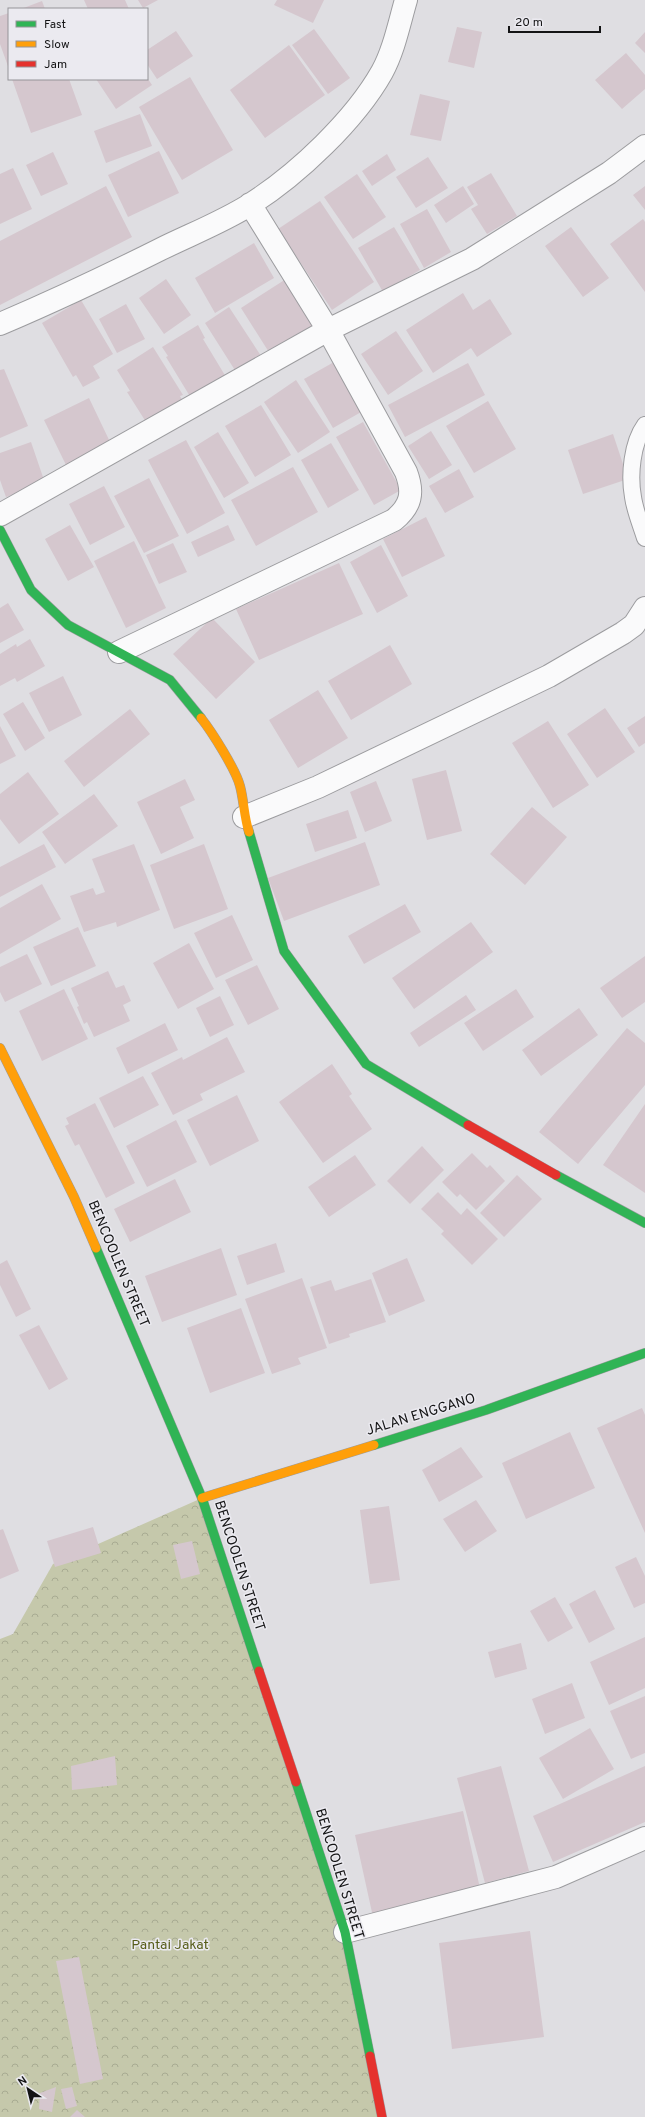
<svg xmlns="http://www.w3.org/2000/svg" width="645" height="2117" viewBox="0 0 645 2117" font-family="Overpass,sans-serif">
  <defs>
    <pattern id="park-crowns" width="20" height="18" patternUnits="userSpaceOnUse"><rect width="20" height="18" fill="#c5c8ab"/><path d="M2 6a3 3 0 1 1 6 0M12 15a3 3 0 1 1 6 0" fill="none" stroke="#a8ab92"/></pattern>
  </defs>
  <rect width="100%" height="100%" fill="#dfdee2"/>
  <path fill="url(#park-crowns)" d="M202 1498 345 1932 384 2117H0V1639L13 1634 53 1564Z"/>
  <path fill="#d5c7ce" d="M84 0H125L129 9H88Z
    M138 0H158L143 8Z
    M277 0H324L313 23 274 5Z
    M42 1 45 9H21Z
    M9 13V69L0 44V16Z
    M457 27 482 32 474 68 448 62Z
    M314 29 350 78 328 94 292 45Z
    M176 31 193 56 157 79 147 64V50Z
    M645 32V53L635 43Z
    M289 45 325 95 265 138 230 90Z
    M626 53 645 75V89L622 109 595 80Z
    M190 77 233 150 182 180 139 107Z
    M12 79H69L82 115 31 133Z
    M96 79H148L152 85 116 109Z
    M420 94 450 101 441 141 410 135Z
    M140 114 152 146 106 163 94 131Z
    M159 151 179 193 128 217 108 175Z
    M53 152 68 184 41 196 26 165Z
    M387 154 396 170 372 186 362 171Z
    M428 157 448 188 416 208 396 177Z
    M13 168 32 209 0 224V174Z
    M491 173 517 216 487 234 471 209 478 205 467 187Z
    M357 174 386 217 353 239 324 197Z
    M106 186 132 237 0 305V241Z
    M463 186 474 204 446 223 434 205Z
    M645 186V210L633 195Z
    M320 201 374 282 332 310 278 229Z
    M427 209 451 252 424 268 400 224Z
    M643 219 645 222V292L610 244Z
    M394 227 420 270 383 292 358 248Z
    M571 227 609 278 583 297 545 246Z
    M254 243 274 278 215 313 195 278Z
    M166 279 191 315 164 334 139 298Z
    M286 279 317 328 272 357 241 308Z
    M463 293 473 310 490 299 512 334 477 357 471 348 433 373 406 330Z
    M81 300 113 354 93 366 100 378 83 387 76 375 73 377 42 323Z
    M126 304 145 339 117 353 99 319Z
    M229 307 263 359 238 375 205 323Z
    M198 325 205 338 203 339 226 377 191 398 166 357 168 356 162 347Z
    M396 331 423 371 388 395 361 354Z
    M153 347 183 395 180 396 182 400 146 422 127 392 130 391 117 370Z
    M334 362 363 411 333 428 304 379Z
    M468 363 485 395 405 437 388 405Z
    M4 369 28 426 0 438V370Z
    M296 380 330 432 298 453 264 402Z
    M89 398 111 444 66 465 44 420Z
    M488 401 516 449 474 473 446 426Z
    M261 405 291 455 255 477 225 426Z
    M363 422 401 490 374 505 336 437Z
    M431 431 452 465 429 479 408 446Z
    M218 432 249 483 224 498 194 447Z
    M613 434 628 479 583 494 568 450Z
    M186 440 225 513 187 534 148 460Z
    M31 442 45 483 6 497 0 480V453Z
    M331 443 359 490 328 508 301 460Z
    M293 467 318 512 256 546 231 500Z
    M459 469 474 497 445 513 429 486Z
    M149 478 179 536 144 553 114 496Z
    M104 486 125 527 90 545 69 504Z
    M426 517 445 556 402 577 383 539Z
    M70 525 94 567 68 581 45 539Z
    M228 525 235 540 198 557 191 542Z
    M134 541 166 608 126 628 94 561Z
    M173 543 187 572 159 584 146 555Z
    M381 545 408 596 377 613 350 562Z
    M339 563 363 614 259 660 236 609Z
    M8 603 24 630 0 643V608Z
    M212 618 255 662 216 699 173 654Z
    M30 639 45 666 17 682 15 678 0 686V654L16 644 17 647Z
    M390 645 412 684 351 720 328 681Z
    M63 676 82 715 49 732 29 693Z
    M318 690 348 738 298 768 269 720Z
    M23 702 45 738 25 751 3 714Z
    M605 708 635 752 597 778 567 734Z
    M130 709 150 734 84 787 64 761Z
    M645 716V743L639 747 627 728Z
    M548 721 589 785 553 808 512 743Z
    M0 726 16 756 0 764Z
    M446 770 462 831 427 840 412 779Z
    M28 772 59 814 19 844 0 819V794Z
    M185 779 195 800 180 807 194 838 161 854 137 802Z
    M376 781 392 821 365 832 350 792Z
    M94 794 118 826 65 864 42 832Z
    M532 807 567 837 525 885 490 854Z
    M348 810 357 838 315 852 306 824Z
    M365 842 380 885 284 921 268 878Z
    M44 844 56 867 0 897V867Z
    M134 844 160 910 117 927 116 922 84 932 70 896 93 888 96 895 105 892 92 859Z
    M204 844 228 909 174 929 150 865Z
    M42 884 61 919 0 954V908Z
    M405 904 421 932 364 964 348 936Z
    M232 915 253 960 216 978 194 933Z
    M471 922 493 952 414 1009 392 978Z
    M78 927 96 966 51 986 33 947Z
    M189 943 214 989 178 1009 153 963Z
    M27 954 42 984 5 1002 0 992V967Z
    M645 956V1002L622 1018 600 988Z
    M257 965 279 1009 248 1025 225 980Z
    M108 971 116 988 124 985 131 1001 123 1005 130 1021 94 1037 87 1022 84 1024 77 1007 79 1006 71 988Z
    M64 989 88 1039 42 1061 19 1011Z
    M516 989 534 1017 483 1051 464 1023Z
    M466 995 476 1010 419 1047 410 1033Z
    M220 996 234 1025 210 1037 196 1008Z
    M579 1008 598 1035 541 1076 522 1050Z
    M165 1023 178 1050 128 1074 116 1048Z
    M627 1028 645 1043V1085L578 1164 539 1132Z
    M227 1037 245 1072 200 1094 203 1100 173 1115 151 1073 182 1057 183 1060Z
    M332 1064 352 1094 349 1096 372 1129 323 1163 279 1102Z
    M143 1076 159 1105 114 1128 99 1098Z
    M237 1095 259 1141 210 1166 187 1120Z
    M95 1103 135 1183 106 1198 79 1144 75 1146 65 1126 69 1124 66 1118Z
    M645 1104V1193L603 1165Z
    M176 1120 197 1162 147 1187 126 1146Z
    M422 1146 444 1170 410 1204 387 1181Z
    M472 1153 487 1168 490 1165 505 1181 476 1210 460 1194 457 1197 442 1182Z
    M355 1155 376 1185 329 1217 308 1187Z
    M517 1175 542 1199 504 1237 480 1213Z
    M175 1179 191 1212 130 1242 114 1209Z
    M438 1192 461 1215 467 1208 498 1239 472 1265 441 1234 444 1231 421 1209Z
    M276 1243 285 1272 247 1285 237 1256Z
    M221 1248 237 1295 162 1322 145 1276Z
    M407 1258 425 1301 389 1316 372 1273Z
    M7 1260 31 1309 16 1317 0 1285V1264Z
    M302 1278 327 1348 298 1358 301 1364 272 1374 245 1299Z
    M371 1279 386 1322 349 1334 350 1337 329 1344 310 1287 331 1280 335 1291Z
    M241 1308 265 1373 210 1393 187 1328Z
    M39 1325 68 1379 49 1390 19 1335Z
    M642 1408 645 1415V1533L597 1428Z
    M570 1432 595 1488 526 1519 502 1463Z
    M461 1447 483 1477 439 1502 422 1470Z
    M476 1500 497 1531 465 1552 443 1519Z
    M389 1506 400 1580 370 1584 360 1510Z
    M93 1527 101 1553 55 1567 47 1541Z
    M3 1529 19 1571 0 1579V1530Z
    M192 1541 200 1574 181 1579 173 1545Z
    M636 1557 645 1576V1603L634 1608 615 1567Z
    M595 1590 615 1629 589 1643 569 1604Z
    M555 1597 573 1628 548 1642 530 1611Z
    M645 1637V1688L609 1705 590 1662Z
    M521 1643 527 1669 495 1678 488 1652Z
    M572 1683 585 1718 545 1734 532 1699Z
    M645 1696V1753L631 1759 610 1711Z
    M590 1728 614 1769 563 1799 539 1758Z
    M115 1756 117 1785 72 1790 71 1766Z
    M501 1766 529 1871 485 1883 457 1778Z
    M645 1766V1822L553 1862 533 1816Z
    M463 1811 481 1893 373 1917 355 1835Z
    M530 1931 544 2037 452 2049 439 1943Z
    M79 1957 103 2079 80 2084 56 1961Z
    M56 2087 52 2112 39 2109 40 2093Z
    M72 2087 77 2106 66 2109 61 2089Z
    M77 2110 85 2117H70Z"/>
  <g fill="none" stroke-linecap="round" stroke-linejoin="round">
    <defs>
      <path id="lane" d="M645 425C632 443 629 475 633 497 635 511 641 525 645 538"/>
      <path id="street" d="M0 324C54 301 107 276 159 250 189 235 223 222 251 204 298 174 355 120 382 72 394 50 399 24 406 0
        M0 515 328 330 472 259 609 173 645 146
        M119 652 394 520C411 506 414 493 406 472L328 330 250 204
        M244 817 318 787 549 676 623 633 634 625 645 608
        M345 1932 556 1877 645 1838"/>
      <path id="fast" d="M0 530 31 590 68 625 170 680 201 718
        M249 832 284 951 366 1064 468 1125
        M556 1175 645 1223
        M96 1248 202 1498 259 1671
        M374 1445 486 1410 645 1353
        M296 1782 345 1932 370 2056"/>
      <path id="slow" d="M201 718C212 732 236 770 240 786 244 801 244 817 249 832
        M0 1048 74 1197 96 1248
        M202 1498 374 1445"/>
      <path id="jam" d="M468 1125 556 1175
        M259 1671 296 1782
        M370 2056 382 2117"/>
    </defs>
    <use href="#lane" stroke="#9c9c9f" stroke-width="18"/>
    <use href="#street" stroke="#9c9c9f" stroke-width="24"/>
    <use href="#fast" stroke="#9c9c9f" stroke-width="10"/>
    <use href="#slow" stroke="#9c9c9f" stroke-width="10"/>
    <use href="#jam" stroke="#9c9c9f" stroke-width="10"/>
    <use href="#lane" stroke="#fafafb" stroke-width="16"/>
    <use href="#street" stroke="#fafafb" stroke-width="22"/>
    <use href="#fast" stroke="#30b455" stroke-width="9"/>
    <use href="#slow" stroke="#ff9f0a" stroke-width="9"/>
    <use href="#jam" stroke="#e5322d" stroke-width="9"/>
  </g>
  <g text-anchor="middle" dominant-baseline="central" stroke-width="3" stroke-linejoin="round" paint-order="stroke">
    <g font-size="14" fill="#141415" stroke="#ebeaf0">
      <text transform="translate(118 1264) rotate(67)">BENCOOLEN STREET</text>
      <text transform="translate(421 1415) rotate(-17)">JALAN ENGGANO</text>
      <text transform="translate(239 1566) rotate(72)">BENCOOLEN STREET</text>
      <text transform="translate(339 1874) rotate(73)">BENCOOLEN STREET</text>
    </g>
    <g font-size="14" fill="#575d1a" stroke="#ebeaf0">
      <text x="170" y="1945">Pantai Jakat</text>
    </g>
  </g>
  <rect x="8" y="8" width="140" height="72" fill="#ebeaf0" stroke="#959498"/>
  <rect x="16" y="21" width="20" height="6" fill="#30b455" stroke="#959498"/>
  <text x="44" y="28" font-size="12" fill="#141415">Fast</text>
  <rect x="16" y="41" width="20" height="6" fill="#ff9f0a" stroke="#959498"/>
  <text x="44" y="48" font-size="12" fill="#141415">Slow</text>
  <rect x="16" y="61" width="20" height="6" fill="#e5322d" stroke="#959498"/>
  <text x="44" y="68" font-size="12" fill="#141415">Jam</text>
  <g transform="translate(28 2089) rotate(325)" stroke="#ebeaf0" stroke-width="3" paint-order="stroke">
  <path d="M0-3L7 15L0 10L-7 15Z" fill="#141415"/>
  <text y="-6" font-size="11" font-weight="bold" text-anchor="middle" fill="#141415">N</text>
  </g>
  <path d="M509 26v6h91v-6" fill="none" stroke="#141415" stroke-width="2"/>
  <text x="515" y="26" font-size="12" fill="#141415" stroke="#ebeaf0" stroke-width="3" paint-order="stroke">20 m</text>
</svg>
